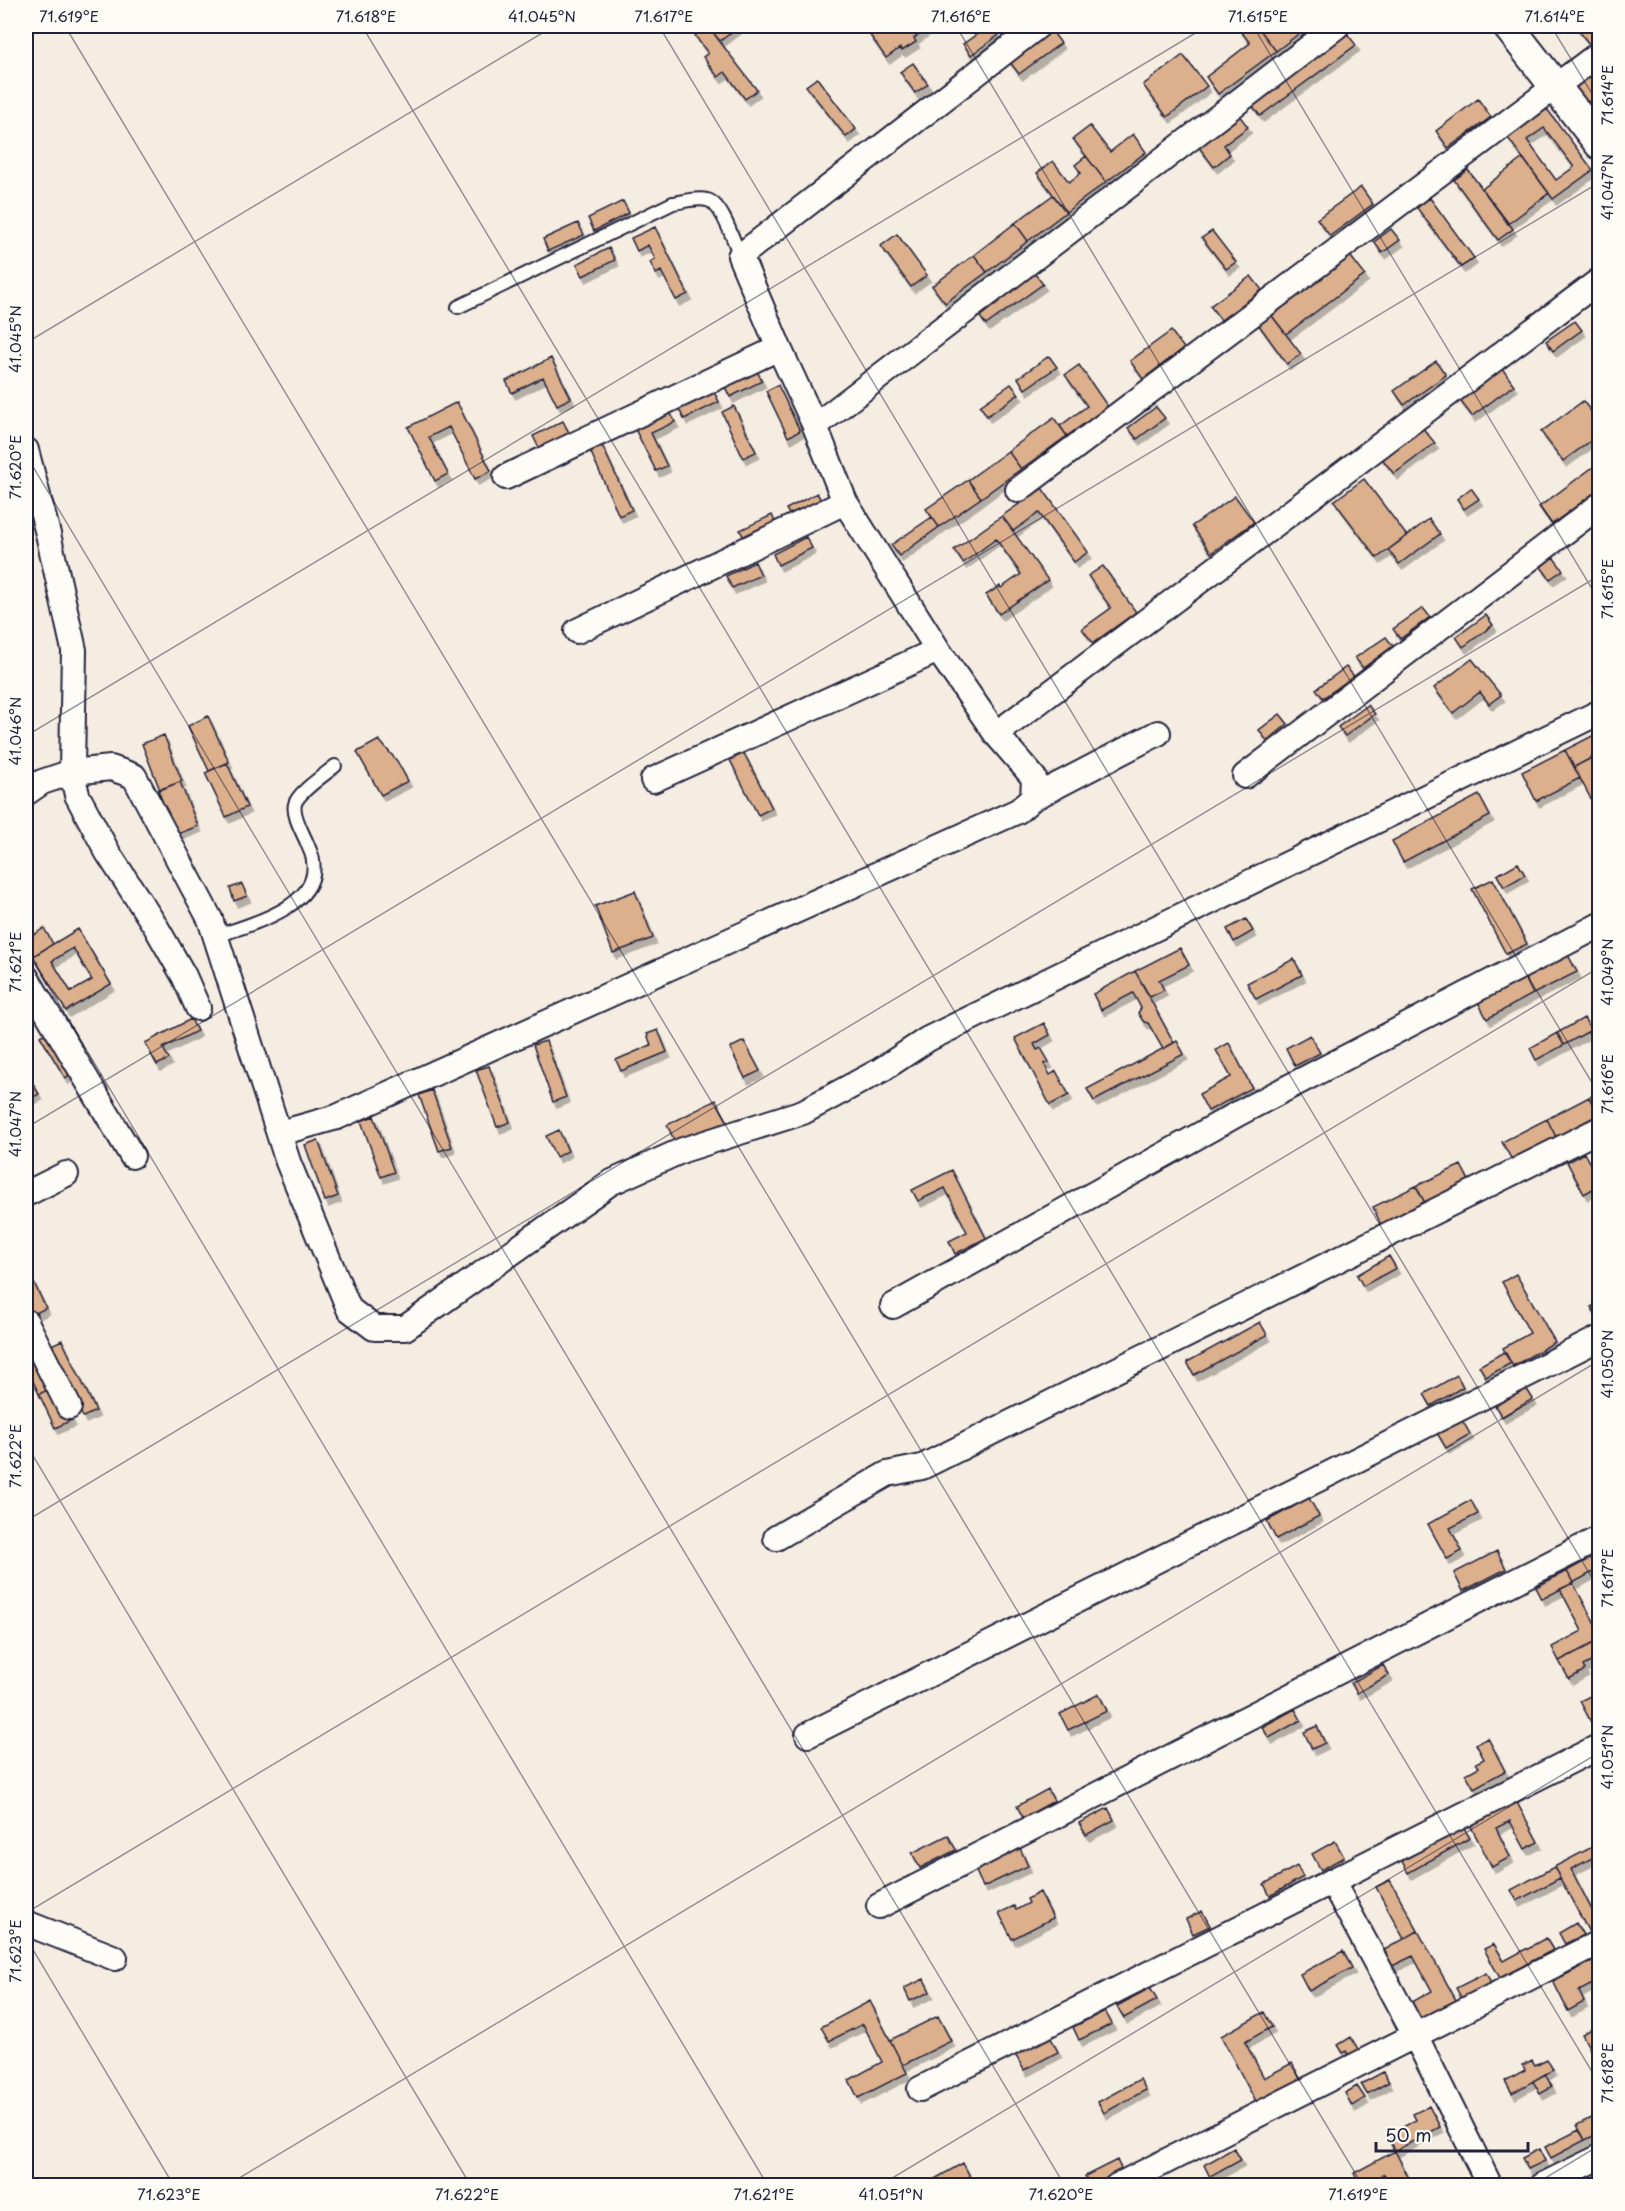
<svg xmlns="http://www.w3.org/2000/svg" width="1625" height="2211" viewBox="0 0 1625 2211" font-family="'Playpen Sans',sans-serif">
  <defs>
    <filter id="shadow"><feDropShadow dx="3.5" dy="6" stdDeviation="0" flood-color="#0004"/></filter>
  </defs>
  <rect width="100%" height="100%" fill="#f6ede2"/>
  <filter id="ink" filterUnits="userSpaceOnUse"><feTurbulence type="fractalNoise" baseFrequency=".0167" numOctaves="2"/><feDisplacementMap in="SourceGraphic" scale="12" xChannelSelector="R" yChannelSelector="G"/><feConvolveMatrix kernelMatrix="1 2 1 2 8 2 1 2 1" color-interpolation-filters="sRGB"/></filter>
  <g filter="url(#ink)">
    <path fill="#dcaf8d" stroke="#22223b" stroke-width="1.5" fill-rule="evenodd" filter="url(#shadow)" d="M708 26 757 90 745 99 725 72 718 77 703 57 708 53 695 36Z
      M718 26H740L720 41 711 30Z
      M874 26H926L928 28 914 38 916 42 902 51 900 48 886 58 867 31Z
      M976 26H992L999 35 971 55 963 44 980 32Z
      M1048 26 1061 43 1019 74 1006 57Z
      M1237 26H1257L1276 51 1218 94 1206 77 1250 43Z
      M1257 26H1309L1276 51Z
      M1575 26H1600V38L1590 45Z
      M1345 31 1356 45 1260 116 1249 101Z
      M1183 55 1207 86 1167 117 1143 85Z
      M913 63 928 84 915 93 900 72Z
      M1600 66V94L1578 109 1565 90Z
      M817 78 856 129 846 137 806 86Z
      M1478 99 1491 117 1448 148 1436 131Z
      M1547 109 1593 170 1553 199 1508 138ZM1544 128 1574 167 1556 180 1527 140Z
      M1236 111 1248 127 1224 145 1230 154 1214 167 1195 142Z
      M1090 126 1110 152 1133 134 1146 152 1106 182 1073 139Z
      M1086 156 1106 182 1066 212 1037 173 1053 161 1069 182 1081 173 1075 165Z
      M1523 158 1549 193 1508 224 1482 189Z
      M1468 170 1513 229 1498 240 1454 180Z
      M1361 187 1373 204 1330 236 1317 219Z
      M1053 195 1066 212 1028 241 1015 223Z
      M1430 198 1474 258 1461 267 1417 208Z
      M623 201 629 213 594 231 588 218Z
      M578 223 584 235 548 251 543 239Z
      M1015 223 1028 241 987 272 974 255Z
      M655 227 688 294 676 300 661 271 656 274 650 262 655 259 648 245 637 251 631 238Z
      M1391 229 1400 240 1382 253 1374 242Z
      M1212 231 1236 262 1226 269 1202 238Z
      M897 234 927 275 911 287 881 246Z
      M609 248 615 260 583 276 577 264Z
      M1348 253 1365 275 1286 334 1269 312Z
      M974 255 987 272 945 303 932 286Z
      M1035 274 1043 284 986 325 978 314Z
      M1251 276 1262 290 1221 320 1210 306Z
      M1269 312 1301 354 1287 364 1256 321Z
      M1575 321 1582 330 1553 351 1546 341Z
      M1171 331 1184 348 1143 379 1130 361Z
      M1049 356 1057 367 1025 389 1018 378Z
      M551 358 571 398 557 405 543 377 512 393 506 381Z
      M1436 361 1446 375 1404 405 1394 391Z
      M1079 365 1108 407 1067 436 1060 426 1087 406 1065 375Z
      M1501 367 1514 385 1472 416 1458 398Z
      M756 369 762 381 730 397 724 385Z
      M1011 384 1019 394 987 416 980 406Z
      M778 385 800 431 788 437 766 391Z
      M713 390 719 402 684 419 678 407Z
      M1583 401 1600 423V434L1563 461 1541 432Z
      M457 402 491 471 475 479 449 427 429 437 448 474 435 481 408 427Z
      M734 406 756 452 743 458 722 412Z
      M1156 407 1165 418 1137 439 1128 428Z
      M669 410 675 422 651 433 667 466 656 471 634 427Z
      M1054 418 1067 436 1021 469 1008 451Z
      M563 421 569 433 539 448 533 436Z
      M1421 426 1435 443 1394 474 1380 456Z
      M601 443 632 510 619 516 589 448Z
      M1008 451 1021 469 981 498 968 480Z
      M1600 462V489L1552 524 1539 507Z
      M1364 479 1407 536 1377 558 1334 501Z
      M968 480 981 498 939 527 926 509Z
      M1042 488 1088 552 1074 562 1039 513 1013 531 1002 516Z
      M1471 488 1479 499 1464 509 1457 499Z
      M817 493 824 505 793 521 786 509Z
      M1235 496 1254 522 1211 553 1192 526Z
      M772 515 778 528 746 542 740 530Z
      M1002 516 1048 580 999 614 986 595 1000 586 1001 588 1021 574 996 539 963 563 954 550Z
      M932 517 939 527 899 556 891 545Z
      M1429 519 1440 534 1399 564 1388 550Z
      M806 537 812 548 778 565 773 554Z
      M1553 557 1563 570 1550 579 1541 567Z
      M755 562 761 575 732 588 726 576Z
      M1103 566 1136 612 1093 643 1082 629 1111 608 1088 576Z
      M1423 608 1430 617 1400 639 1393 629Z
      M1486 615 1493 625 1463 647 1456 637Z
      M1386 637 1393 646 1363 668 1355 658Z
      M1472 659 1501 695 1489 704 1480 692 1453 713 1434 688Z
      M1346 667 1354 676 1323 698 1316 689Z
      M1600 677V694L1593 681Z
      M1368 705 1375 714 1345 736 1338 727Z
      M1280 714 1288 724 1267 741 1259 730Z
      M208 716 229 762 209 771 188 726Z
      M1600 732V754L1574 767 1565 750Z
      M164 735 182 781 160 790 142 744Z
      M379 740 397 761 408 781 381 795 357 752Z
      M1565 750 1580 778 1536 801 1522 772Z
      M744 753 772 808 758 815 730 760Z
      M1593 757 1600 769V816L1574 767Z
      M227 763 247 807 226 817 205 773Z
      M180 782 198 826 175 835 158 790Z
      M1479 795 1490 816 1403 862 1392 841Z
      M1518 863 1525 875 1504 887 1497 875Z
      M1493 879 1527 944 1506 954 1472 889Z
      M242 884 247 896 234 901 230 888Z
      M635 891 653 938 613 953 595 906Z
      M1246 919 1253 931 1234 942 1227 929Z
      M26 926 32 936 44 928 53 944 26 961Z
      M78 929 111 984 66 1011 33 956ZM73 948 92 980 71 992 52 961Z
      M1180 948 1189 965 1159 980 1164 990 1150 997 1135 971Z
      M1568 955 1577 972 1533 994 1525 978Z
      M1294 959 1302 975 1256 999 1247 983Z
      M1135 971 1174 1043 1163 1049 1148 1023 1144 1022 1141 1018 1138 1013 1141 1008 1133 993 1101 1010 1093 994Z
      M1525 978 1533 994 1487 1019 1478 1002Z
      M1584 1018 1591 1030 1564 1045 1557 1033Z
      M191 1019 197 1031 163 1048 169 1059 157 1065 145 1043Z
      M1044 1023 1050 1035 1034 1044 1037 1050 1041 1048 1049 1062 1044 1064 1050 1075 1056 1071 1069 1095 1050 1105 1015 1038Z
      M51 1030 76 1071 65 1078 40 1036Z
      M658 1030 667 1052 621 1071 616 1060 651 1045 647 1034Z
      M1557 1033 1564 1045 1536 1060 1530 1048Z
      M1310 1035 1320 1053 1295 1066 1286 1048Z
      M546 1041 566 1097 553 1102 533 1045Z
      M744 1041 760 1071 745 1078 730 1048Z
      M1177 1041 1184 1054 1094 1101 1087 1089Z
      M1229 1043 1252 1088 1208 1111 1199 1094 1231 1077 1216 1050Z
      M489 1066 510 1122 497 1127 476 1070Z
      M26 1072 39 1094 26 1101Z
      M432 1090 452 1147 439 1151 419 1095Z
      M1600 1092V1114L1598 1115 1589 1097Z
      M1589 1097 1598 1115 1556 1137 1547 1119Z
      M716 1100 728 1123 678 1148 667 1125Z
      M374 1116 394 1172 381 1177 361 1121Z
      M1547 1119 1556 1137 1512 1160 1502 1142Z
      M559 1130 568 1151 556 1157 546 1136Z
      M318 1140 338 1196 325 1201 305 1145Z
      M1584 1153 1600 1182V1185L1584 1194 1567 1162Z
      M1461 1165 1470 1183 1426 1205 1416 1186Z
      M952 1170 986 1238 955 1254 949 1241 967 1232 945 1188 918 1201 912 1190Z
      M1416 1186 1425 1203 1381 1225 1373 1207Z
      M1389 1256 1396 1268 1363 1286 1357 1275Z
      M1516 1274 1555 1342 1513 1366 1503 1348 1530 1333 1502 1282Z
      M33 1281 46 1308 30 1316 26 1306V1285Z
      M1600 1302V1317L1598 1318 1591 1307Z
      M1260 1322 1267 1335 1194 1375 1187 1362Z
      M26 1326 56 1386 39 1394 26 1366Z
      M62 1340 96 1411 83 1417 49 1346Z
      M1504 1352 1511 1363 1486 1377 1479 1366Z
      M1457 1375 1463 1387 1431 1406 1424 1394Z
      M56 1386 72 1420 55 1428 39 1394Z
      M1526 1388 1533 1399 1502 1417 1495 1406Z
      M1462 1420 1470 1434 1446 1448 1437 1433Z
      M1309 1498 1319 1516 1276 1539 1267 1521Z
      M1471 1500 1478 1514 1450 1528 1462 1551 1447 1559 1428 1524Z
      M1497 1551 1506 1569 1463 1591 1454 1573Z
      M1600 1553V1568L1573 1583 1567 1571Z
      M1567 1571 1573 1583 1542 1599 1536 1587Z
      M1573 1583 1600 1633V1640L1559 1661 1552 1647 1582 1631 1560 1589Z
      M1600 1640V1657L1583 1666 1585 1670 1569 1679 1559 1661Z
      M1383 1665 1389 1675 1357 1693 1351 1683Z
      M1600 1691V1725L1594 1728 1580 1701Z
      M1099 1694 1107 1711 1068 1730 1060 1714Z
      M1295 1709 1301 1720 1269 1738 1262 1727Z
      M1317 1726 1325 1743 1312 1749 1304 1732Z
      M1488 1738 1505 1771 1474 1788 1466 1774 1479 1767 1476 1763 1484 1759 1476 1744Z
      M1048 1789 1054 1801 1023 1818 1017 1806Z
      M1514 1797 1538 1842 1525 1849 1510 1821 1496 1828 1510 1857 1492 1867 1468 1821Z
      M1108 1808 1114 1820 1086 1835 1079 1823Z
      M1463 1827 1470 1838 1408 1873 1402 1861Z
      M948 1835 956 1850 920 1868 912 1853Z
      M1335 1841 1344 1857 1321 1870 1312 1854Z
      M1596 1845 1600 1854 1571 1869 1595 1916 1600 1914V1927L1589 1932 1554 1867Z
      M1020 1848 1028 1866 983 1887 975 1869Z
      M1297 1866 1303 1877 1270 1896 1264 1884Z
      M1554 1867 1560 1878 1517 1901 1511 1890Z
      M1390 1880 1418 1931 1404 1939 1376 1887Z
      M1040 1892 1053 1918 1012 1939 999 1913 1014 1906 1016 1910 1029 1903 1027 1899Z
      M1202 1911 1210 1926 1193 1934 1186 1919Z
      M1576 1923 1583 1935 1565 1944 1559 1933Z
      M1418 1931 1457 2002 1415 2025 1405 2006 1432 1991 1413 1956 1386 1969 1377 1954Z
      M1546 1938 1553 1950 1500 1978 1484 1949 1494 1944 1504 1961Z
      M1343 1951 1352 1968 1309 1991 1300 1974Z
      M1595 1960 1600 1969V1980L1579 1991 1584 2002 1568 2011 1553 1981Z
      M1486 1973 1491 1983 1462 1999 1456 1988Z
      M924 1979 930 1992 910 2001 904 1988Z
      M1150 1988 1157 2000 1124 2018 1117 2006Z
      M870 2001 907 2073 858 2098 849 2080 882 2062 863 2024 829 2041 821 2027Z
      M1105 2011 1112 2024 1079 2040 1073 2027Z
      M1264 2012 1272 2027 1245 2042 1264 2078 1292 2063 1301 2081 1257 2104 1221 2036Z
      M938 2016 951 2041 903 2065 890 2040Z
      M1600 2025V2046L1591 2051 1582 2034Z
      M1050 2036 1058 2052 1024 2070 1015 2054Z
      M1351 2037 1359 2051 1349 2056 1346 2051 1343 2053 1338 2045Z
      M1547 2059 1553 2070 1512 2093 1505 2081 1525 2070 1523 2065 1532 2060 1535 2065Z
      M1383 2072 1389 2082 1367 2094 1361 2084Z
      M1545 2074 1552 2087 1540 2094 1533 2081Z
      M1140 2079 1146 2090 1104 2113 1098 2102Z
      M1357 2086 1365 2098 1352 2106 1345 2093Z
      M1429 2106 1440 2127 1395 2151 1386 2136 1416 2120 1413 2114Z
      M1600 2113V2133L1585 2140 1577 2125Z
      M1579 2130 1585 2140 1551 2158 1545 2147Z
      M1234 2148 1241 2160 1210 2177 1204 2165Z
      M1539 2149 1545 2161 1528 2169 1522 2158Z
      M1395 2151 1413 2186H1393L1392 2182 1390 2184 1384 2174 1366 2186H1360L1354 2173Z
      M1117 2160 1122 2171 1090 2186 1085 2176Z
      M963 2163 975 2186H922Z
      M1586 2174 1592 2184 1579 2186 1576 2180Z"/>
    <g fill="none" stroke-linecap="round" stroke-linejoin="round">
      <defs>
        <path id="service" d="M458 307 673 203C683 202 696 197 707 200 722 203 734 242 740 256
          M216 936C249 925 321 907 313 861 313 855 309 849 307 843 303 833 292 815 295 804 298 792 326 774 335 766"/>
        <path id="minor" d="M815 426 1337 26
          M26 450 48 534 74 650 72 772 77 795 108 853 156 927 184 976 198 1008
          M506 477 779 348
          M1018 490 1600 53
          M577 631 845 502
          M996 734 1600 280
          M1245 776 1600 505
          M653 780 938 650
          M26 793 42 782 72 772 111 768 134 776 210 919 288 1162 349 1309 374 1328H405L610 1183 683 1150 803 1112 881 1070 928 1039 1600 712
          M1033 798 1158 733
          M26 977 132 1156
          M280 1133 337 1117 1018 811 1033 798 1034 778 996 734 938 650 845 502 815 426 779 348 740 256 1038 26
          M26 1194 66 1174
          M893 1306 1241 1112 1600 925
          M26 1322 69 1407
          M776 1538 887 1474 922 1467 1600 1129
          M808 1735 1600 1338
          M1332 1881 1415 2035 1490 2186
          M879 1906 1600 1538
          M26 1923 115 1958
          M920 2089 1600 1746
          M1117 2186 1600 1942
          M1541 2186 1600 2157"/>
        <path id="tertiary" d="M1508 26 1600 144"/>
      </defs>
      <use href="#service" stroke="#22223b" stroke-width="16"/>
      <use href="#minor" stroke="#22223b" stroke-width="28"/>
      <use href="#tertiary" stroke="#22223b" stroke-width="34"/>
      <use href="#service" stroke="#fdfcf7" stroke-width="12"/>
      <use href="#minor" stroke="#fdfcf7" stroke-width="24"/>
      <use href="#tertiary" stroke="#fdfcf7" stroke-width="30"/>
    </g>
  </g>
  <path fill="none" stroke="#22223b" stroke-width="1.5" stroke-opacity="0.45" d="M65 26 1363 2186M362 26 1600 2085M659 26 1600 1591M956 26 1600 1096M1253 26 1600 602M1551 26 1600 107M26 343 554 26M26 455 1065 2186M26 736 1207 26M26 949 768 2186M26 1128 1600 182M26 1444 471 2186M26 1521 1600 575M26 1913 1600 967M26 1938 174 2186M226 2186 1600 1360M879 2186 1600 1752M1532 2186 1600 2145"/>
  <rect width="1625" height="2211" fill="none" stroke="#fdfcf7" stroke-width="66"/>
  <path d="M1376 2142v9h152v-9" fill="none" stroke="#22223b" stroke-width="3"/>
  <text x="1385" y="2142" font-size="18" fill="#22223b" stroke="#fdfcf7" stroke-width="4.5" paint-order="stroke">50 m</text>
  <rect x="33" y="33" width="1559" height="2145" fill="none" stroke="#22223b" stroke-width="2"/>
  <g font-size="15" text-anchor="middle" fill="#22223b">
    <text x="69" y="22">71.619°E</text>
    <text x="366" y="22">71.618°E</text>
    <text x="542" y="22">41.045°N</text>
    <text x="664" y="22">71.617°E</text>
    <text x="961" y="22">71.616°E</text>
    <text x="1258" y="22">71.615°E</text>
    <text x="1555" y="22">71.614°E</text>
    <text transform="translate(1608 95) rotate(-90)" y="5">71.614°E</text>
    <text transform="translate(1608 187) rotate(-90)" y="5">41.047°N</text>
    <text transform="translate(16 339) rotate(-90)" y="5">41.045°N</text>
    <text transform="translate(16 467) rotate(-90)" y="5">71.620°E</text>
    <text transform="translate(1608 589) rotate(-90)" y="5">71.615°E</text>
    <text transform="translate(16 731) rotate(-90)" y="5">41.046°N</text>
    <text transform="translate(16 962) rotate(-90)" y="5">71.621°E</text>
    <text transform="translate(1608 972) rotate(-90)" y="5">41.049°N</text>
    <text transform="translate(1608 1084) rotate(-90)" y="5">71.616°E</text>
    <text transform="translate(16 1124) rotate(-90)" y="5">41.047°N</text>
    <text transform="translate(1608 1364) rotate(-90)" y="5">41.050°N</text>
    <text transform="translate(16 1456) rotate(-90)" y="5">71.622°E</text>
    <text transform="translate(1608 1578) rotate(-90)" y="5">71.617°E</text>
    <text transform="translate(1608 1757) rotate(-90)" y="5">41.051°N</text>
    <text transform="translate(16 1951) rotate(-90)" y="5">71.623°E</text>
    <text transform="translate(1608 2073) rotate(-90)" y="5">71.618°E</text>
    <text x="169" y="2200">71.623°E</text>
    <text x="467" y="2200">71.622°E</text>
    <text x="764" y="2200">71.621°E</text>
    <text x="891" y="2200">41.051°N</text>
    <text x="1061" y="2200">71.620°E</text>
    <text x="1358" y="2200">71.619°E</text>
  </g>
</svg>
